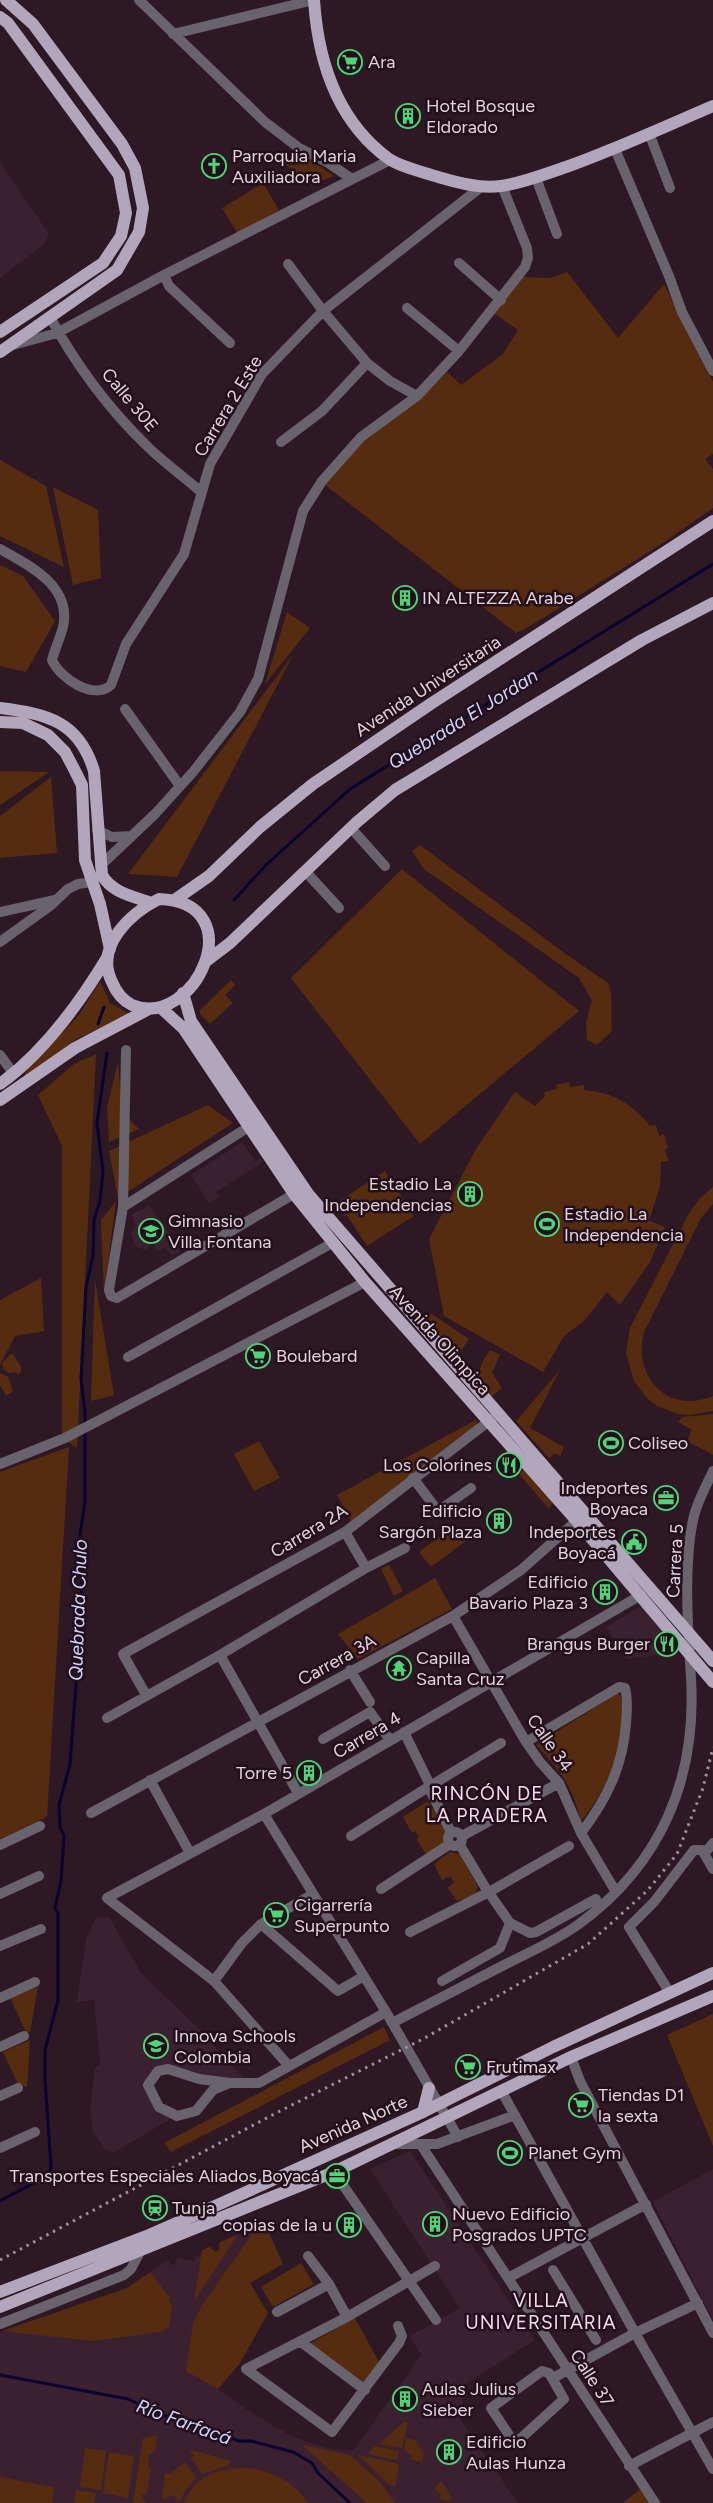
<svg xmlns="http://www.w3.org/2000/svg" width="713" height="2503" viewBox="0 0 713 2503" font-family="Figtree,sans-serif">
  <rect width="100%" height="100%" fill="#2d1824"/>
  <path fill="#3b2130" d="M0 162 49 234 43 245 0 278Z
    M242 1142 255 1161 260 1158 263 1162 216 1192 219 1197 209 1203 191 1175Z
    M149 1206 182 1250 172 1256 165 1247 157 1251 153 1242 146 1250 136 1247 131 1234 136 1227 132 1214Z
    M642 1605 679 1652 627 1659 606 1627Z
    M109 1917 141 1973 199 2029 245 2080 200 2076 173 2068 144 2085 172 2118 113 2153 104 2148 93 2132 90 2110 95 2068 100 2064 94 2000 77 2002 86 1939 96 1918Z
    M410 2151 535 2340 465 2384 460 2419 518 2503H0V2332L127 2288 168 2260 170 2264 176 2265 177 2258 194 2261 195 2256 199 2257 202 2250 210 2247 215 2252 220 2249 218 2245 220 2242 266 2226 283 2264 250 2283 268 2313 240 2363 218 2389 255 2415 293 2437 331 2449 354 2450 421 2355 410 2336 460 2308 370 2169Z
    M713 2169V2320L653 2202Z"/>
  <path fill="#562c11" d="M300 153 334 176 310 185 284 163Z
    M263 183 279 210 238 234 222 208Z
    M567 272 618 338 664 284 713 382V454L705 459 713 469V508L666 541 532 625 516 633 324 484 358 444 419 399 447 372 461 385 503 354 518 330 493 313 521 277 551 278Z
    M0 460 46 486 64 567 0 536Z
    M53 487 98 510 101 578 73 585Z
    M0 565 23 576 55 621 26 672 0 666Z
    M287 612 310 628 265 684Z
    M293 655 177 877 128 874Z
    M0 771 49 772 0 805Z
    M51 777 57 853 0 858V816Z
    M420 845 563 952 608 983C614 996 610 1016 612 1031L597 1045 587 1040 586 1022 592 1000 579 978 424 869 412 851Z
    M402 869 579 1011 420 1144 291 978Z
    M231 980 235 985 225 995 233 1003 210 1024 200 1014V1010Z
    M100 981 110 1003 132 1015 76 1039 33 1075 27 1077 25 1074 27 1069 79 1015Z
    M96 1054 77 1448 62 1438V1146L38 1095 74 1064Z
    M118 1062 122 1113 139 1129 109 1142 107 1108Z
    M569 1082 570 1087 584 1085V1090C612 1092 633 1104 650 1126L656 1125 659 1136 664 1134 668 1148 664 1150 669 1161 661 1162 660 1186 649 1221 665 1227 650 1262 620 1305 607 1292 585 1320 564 1336 543 1372 444 1316 429 1239 476 1149 515 1092 535 1106 545 1096 544 1092 557 1089 556 1085Z
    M208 1105 233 1123 118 1198 109 1151Z
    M385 1171 414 1216 367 1246 338 1202Z
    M713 1187V1204L701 1218 644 1332C632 1377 668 1415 713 1396V1411L690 1415 678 1414 657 1406 648 1399 634 1381 626 1353 630 1328 688 1215 700 1198Z
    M116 1201 104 1295 101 1220Z
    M41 1278 44 1331 15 1336 0 1365V1300Z
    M95 1280 114 1395 91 1401Z
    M427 1314H432L469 1339 456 1359 424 1319Z
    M490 1350 500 1355 492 1373 502 1388 491 1397C475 1378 476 1371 490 1350Z
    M12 1353 21 1367V1372L18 1375 16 1372 9 1373 3 1369 2 1363Z
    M560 1370 530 1428 564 1447 560 1456 554 1453 550 1459 516 1421Z
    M0 1373 8 1377 13 1391 6 1396 0 1385Z
    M713 1414V1455L687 1441 692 1430 678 1422 683 1417Z
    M476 1420 478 1425 353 1525 337 1495Z
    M259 1441 280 1478 254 1491 234 1454Z
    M69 1447 47 1817 0 1839V1472Z
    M526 1468 553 1501 549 1509 519 1474Z
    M454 1526 466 1541 431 1567 419 1552Z
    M389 1565 403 1591 394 1596 381 1569Z
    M435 1578 452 1609 358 1659 338 1634Z
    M616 1694H620C631 1737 608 1789 581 1821 571 1783 562 1773 536 1745Z
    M428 1801 447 1832 444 1844 426 1854 417 1840 419 1837 415 1831 412 1833 403 1817Z
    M450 1852 460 1854 478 1886 475 1894 457 1901 448 1888 454 1882 450 1876 442 1880 434 1864Z
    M38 1987 30 2032H26L10 1998Z
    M713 2014V2146L667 2035Z
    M384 2027 390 2040 171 2152 164 2143Z
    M30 2040 27 2087 18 2084 3 2052Z
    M266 2226 283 2264 250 2283 268 2313 240 2363 218 2389 186 2371 193 2323 203 2304 255 2230Z
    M238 2234 194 2301 202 2250 210 2247 215 2252 220 2249 219 2243Z
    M301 2263 314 2284 273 2307 261 2287Z
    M150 2272 170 2298 168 2300 172 2306 169 2327 160 2332 93 2341 2 2331 127 2288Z
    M355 2318 379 2362 364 2384 309 2344Z
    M404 2422 408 2423 402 2448 379 2444Z
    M157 2435 155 2451 149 2455 148 2466 151 2469 147 2493 142 2495V2498L146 2503H133L143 2438Z
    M406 2438 415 2440 424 2454 422 2462 411 2460 412 2456 404 2449Z
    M302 2445 350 2455 380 2482 395 2503H367Z
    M375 2446 399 2451 397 2460 367 2454Z
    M85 2448 106 2451 101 2490 80 2487Z
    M192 2450 230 2461V2465L202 2474 191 2458 194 2455 190 2451Z
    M109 2452 134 2456 128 2498 103 2493Z
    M358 2455 396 2463 399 2467 395 2486 388 2484Z
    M185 2462 196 2478 185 2491 180 2501 175 2500 176 2497 170 2495 167 2499 162 2498 165 2473 170 2474Z
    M245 2468C271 2470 294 2482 308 2503H184C194 2476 219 2468 245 2468Z
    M0 2477 54 2487 52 2503H0Z
    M441 2481 452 2498 448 2501 440 2499 441 2494 434 2489Z
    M640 2489 650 2503H623Z
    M76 2490 96 2493 94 2503H74Z"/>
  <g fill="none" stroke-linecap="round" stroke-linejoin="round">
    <path stroke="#090332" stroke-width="3" d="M234 900 266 865 350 789 713 564
      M98 1024 104 1007
      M0 2201 49 2175 51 2166 45 2080V2050L58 2000V1913L55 1908 61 1881 64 1836 60 1827 59 1805 70 1764 78 1658 76 1635 82 1600 80 1535 85 1501V1412L81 1379 86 1287 93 1256 94 1220 100 1201 103 1171 97 1123 107 1053
      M0 2375 128 2399 160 2414 239 2441H251L293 2452 312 2463 318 2473 350 2503"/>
    <path stroke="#69636d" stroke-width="10" d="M139 0 265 122 299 148 327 162 352 179
      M173 34 314 0
      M649 133 670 188
      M615 149 669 276 682 312 713 371
      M536 178 557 234
      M459 263 501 300
      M288 264 323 311 367 363 390 381 417 396
      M164 275 169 286 230 343
      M407 308 459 351
      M50 317C75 363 108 408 146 445 163 462 183 476 201 492
      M13 345 57 333 164 275 390 160
      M281 442 322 411 367 363
      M0 549C29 565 72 586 63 627 60 638 55 649 52 660 60 678 93 701 111 685L126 644 184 554 210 464 262 374 323 311 481 187
      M125 709 180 786
      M351 828 385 866
      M97 830 112 837 130 836
      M100 866 155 814 193 772 240 712 258 679 303 511 322 481 361 437 417 396 459 351 525 267 528 258 527 248 502 186
      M305 871 339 908
      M0 912 55 900
      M0 942 50 906 68 889 78 884 93 882
      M126 1050 123 1207 109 1290 111 1296 117 1298 294 1194
      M0 1055 14 1074
      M123 1207 250 1126
      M128 1357 334 1242
      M0 1464 65 1438 365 1282
      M413 1478 438 1511 471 1488
      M345 1532 366 1568
      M453 1616 526 1742 540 1762 559 1783 581 1833 616 1892
      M220 1655 298 1793
      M350 1670 370 1702
      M146 1695 123 1654 345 1532 493 1418
      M107 1718 220 1655 366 1568 405 1548
      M404 1732 428 1781
      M323 1739 370 1712 390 1740
      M526 1742 619 1687 625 1688C628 1699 627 1712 626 1723 623 1766 607 1799 581 1833
      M150 1780 190 1853
      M435 1783 501 1743
      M431 1792 451 1832
      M91 1813 453 1616 521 1570 582 1516
      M264 1814 386 2012 458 2137
      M448 1839a7 7 0 1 1 14 0a7 7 0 1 1-14 0Z
      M351 1836 425 1789
      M462 1836 559 1783
      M0 1845 40 1826
      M460 1845 485 1887 510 1923 530 1933 536 1932 596 1899
      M705 1853 713 1843
      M381 1889 450 1844
      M0 1894 39 1876
      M261 1924 338 1991 364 1976
      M410 1932 489 1892 569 1846
      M0 1946 41 1929
      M214 1981 242 1943 261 1924 313 1894
      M442 1981 500 1948 510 1923
      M670 1993 629 1927 654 1902 694 1850H702L713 1869
      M0 1998 35 1982
      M392 2023C430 2003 468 1984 506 1964 530 1952 557 1940 579 1924 661 1864 697 1779 691 1678 688 1632 683 1561 694 1516 698 1500 706 1486 713 1471
      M0 2047 24 2036
      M571 2057 580 2081 713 2333
      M289 2066 214 1981 107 1898 264 1814 641 1595
      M230 2083 213 2090 196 2111 177 2116 159 2107 148 2085 158 2071 168 2069 199 2079 230 2083H259L386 2012
      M502 2092 635 2333 713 2469
      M0 2096 18 2088
      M393 2144H437L515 2115
      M421 2145 655 2503
      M0 2148 35 2132
      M334 2172 436 2320
      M308 2256 329 2284 347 2317
      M553 2270 596 2340
      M508 2278 646 2204
      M277 2312 329 2284
      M0 2324 124 2275 131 2269 141 2250
      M398 2326 402 2336 399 2343 332 2432 246 2369 347 2317 435 2266
      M301 2342 365 2390
      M542 2371 549 2373 564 2399 519 2440 511 2438 491 2408Z
      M553 2378 635 2333 698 2303
      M629 2466 713 2422"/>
    <path stroke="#b2a6bc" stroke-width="12" d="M314 0C318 61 337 121 389 159 401 167 420 171 435 176 456 182 478 189 501 186 523 183 545 174 566 167 616 149 664 127 713 106
      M0 17 8 23 119 175 126 213 121 236 103 263 0 332
      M0 352 117 270 139 232 143 208 135 168 122 144 33 24 6 0
      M0 708C47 714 79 721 94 771L102 875C112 893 133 896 151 903
      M0 722 23 723 48 735 65 752 73 767 82 785 85 860 100 904 110 949
      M159 899C254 902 195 1031 132 1005 122 1000 116 992 112 982 94 946 131 913 159 899Z
      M176 899 209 876 260 827 313 784 432 703 713 521
      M205 962 230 943 357 822 395 790 642 640 713 603
      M183 993 191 1021 309 1195 713 1661
      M160 1007 183 1028 294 1194 365 1282 576 1520 713 1682
      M0 1084C43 1053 81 1001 108 956
      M0 1100 75 1048 149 1009
      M423 2112 429 2088
      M0 2292 149 2235 213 2207 423 2112 553 2047 713 1973
      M0 2307 334 2172 571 2057 713 1996"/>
    <path stroke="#a08f99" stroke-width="3" stroke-dasharray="2.5 5" stroke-linecap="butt" d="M0 2260 278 2112 423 2039 588 1944 648 1890 677 1854 703 1788 713 1747"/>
  </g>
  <defs>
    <symbol id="supermarket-ring" viewBox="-11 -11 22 22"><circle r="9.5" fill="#230f1b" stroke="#4cd676" stroke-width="1.5"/><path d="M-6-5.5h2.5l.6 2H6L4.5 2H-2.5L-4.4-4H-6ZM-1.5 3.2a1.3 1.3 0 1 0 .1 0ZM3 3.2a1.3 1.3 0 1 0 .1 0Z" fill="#4cd676"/></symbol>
    <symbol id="building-ring" viewBox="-11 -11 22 22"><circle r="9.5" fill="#230f1b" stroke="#4cd676" stroke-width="1.5"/><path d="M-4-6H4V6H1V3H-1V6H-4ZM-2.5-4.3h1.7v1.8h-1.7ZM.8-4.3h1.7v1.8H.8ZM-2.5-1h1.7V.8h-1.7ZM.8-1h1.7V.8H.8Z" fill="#4cd676"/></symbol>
    <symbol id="church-ring" viewBox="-11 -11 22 22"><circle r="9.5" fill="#230f1b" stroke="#4cd676" stroke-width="1.5"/><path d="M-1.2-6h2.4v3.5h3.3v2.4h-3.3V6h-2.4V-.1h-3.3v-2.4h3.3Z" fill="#4cd676"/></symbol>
    <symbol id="stadium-ring" viewBox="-11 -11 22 22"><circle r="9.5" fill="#230f1b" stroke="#4cd676" stroke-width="1.5"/><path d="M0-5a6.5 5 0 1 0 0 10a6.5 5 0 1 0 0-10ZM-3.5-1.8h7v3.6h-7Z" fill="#4cd676"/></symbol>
    <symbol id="school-ring" viewBox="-11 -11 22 22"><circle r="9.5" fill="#230f1b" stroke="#4cd676" stroke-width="1.5"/><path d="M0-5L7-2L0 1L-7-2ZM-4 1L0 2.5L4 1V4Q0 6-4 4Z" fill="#4cd676"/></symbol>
    <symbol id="restaurant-ring" viewBox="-11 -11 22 22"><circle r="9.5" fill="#230f1b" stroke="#4cd676" stroke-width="1.5"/><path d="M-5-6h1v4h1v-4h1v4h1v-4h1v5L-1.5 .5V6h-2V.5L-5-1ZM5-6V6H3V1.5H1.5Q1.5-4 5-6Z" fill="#4cd676"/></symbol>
    <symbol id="office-ring" viewBox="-11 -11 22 22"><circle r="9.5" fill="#230f1b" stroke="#4cd676" stroke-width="1.5"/><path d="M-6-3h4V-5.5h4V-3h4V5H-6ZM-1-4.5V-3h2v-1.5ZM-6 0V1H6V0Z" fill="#4cd676"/></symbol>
    <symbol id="civic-ring" viewBox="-11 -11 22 22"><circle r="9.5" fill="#230f1b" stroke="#4cd676" stroke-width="1.5"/><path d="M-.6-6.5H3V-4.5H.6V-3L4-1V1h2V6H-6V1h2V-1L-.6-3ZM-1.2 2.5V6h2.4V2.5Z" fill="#4cd676"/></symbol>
    <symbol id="temple-ring" viewBox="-11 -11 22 22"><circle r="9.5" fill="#230f1b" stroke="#4cd676" stroke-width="1.5"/><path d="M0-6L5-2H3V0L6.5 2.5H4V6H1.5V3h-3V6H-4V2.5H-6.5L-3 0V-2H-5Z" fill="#4cd676"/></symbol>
    <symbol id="station-ring" viewBox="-11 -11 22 22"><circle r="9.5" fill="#230f1b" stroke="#4cd676" stroke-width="1.5"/><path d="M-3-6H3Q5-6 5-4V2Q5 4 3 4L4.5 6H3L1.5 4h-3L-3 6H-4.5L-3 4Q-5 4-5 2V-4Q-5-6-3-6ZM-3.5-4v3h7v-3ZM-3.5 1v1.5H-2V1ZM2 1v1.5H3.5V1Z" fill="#4cd676"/></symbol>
  </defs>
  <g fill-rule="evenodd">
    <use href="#supermarket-ring" x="336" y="48" width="28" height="28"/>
    <use href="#building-ring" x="394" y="102" width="28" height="28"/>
    <use href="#church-ring" x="200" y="152" width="28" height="28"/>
    <use href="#building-ring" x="391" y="584" width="28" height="28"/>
    <use href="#building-ring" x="456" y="1180" width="28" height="28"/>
    <use href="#stadium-ring" x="533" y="1210" width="28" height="28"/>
    <use href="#school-ring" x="137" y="1217" width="28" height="28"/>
    <use href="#supermarket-ring" x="244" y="1342" width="28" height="28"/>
    <use href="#stadium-ring" x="597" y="1429" width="28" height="28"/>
    <use href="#restaurant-ring" x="495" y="1451" width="28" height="28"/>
    <use href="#office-ring" x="652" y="1484" width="28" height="28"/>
    <use href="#building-ring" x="485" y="1507" width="28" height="28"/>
    <use href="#civic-ring" x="620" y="1528" width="28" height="28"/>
    <use href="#building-ring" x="591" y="1578" width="28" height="28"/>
    <use href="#restaurant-ring" x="653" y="1630" width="28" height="28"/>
    <use href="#temple-ring" x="385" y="1654" width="28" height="28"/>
    <use href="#building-ring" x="295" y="1759" width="28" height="28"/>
    <use href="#supermarket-ring" x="262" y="1901" width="28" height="28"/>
    <use href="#school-ring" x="142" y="2032" width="28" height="28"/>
    <use href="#supermarket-ring" x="454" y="2053" width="28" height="28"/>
    <use href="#supermarket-ring" x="567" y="2091" width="28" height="28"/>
    <use href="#stadium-ring" x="496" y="2139" width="28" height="28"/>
    <use href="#office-ring" x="323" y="2162" width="28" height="28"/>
    <use href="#station-ring" x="141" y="2194" width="28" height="28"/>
    <use href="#building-ring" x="421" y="2210" width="28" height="28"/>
    <use href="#building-ring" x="335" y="2211" width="28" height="28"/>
    <use href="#building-ring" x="391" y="2385" width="28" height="28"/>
    <use href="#building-ring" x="435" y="2438" width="28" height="28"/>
  </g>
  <g text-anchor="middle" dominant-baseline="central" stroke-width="5" stroke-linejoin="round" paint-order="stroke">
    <g font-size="18" fill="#e2d3db" stroke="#230f1b" text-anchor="start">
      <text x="368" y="62">Ara</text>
      <text x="426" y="106">Hotel Bosque<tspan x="426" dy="21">Eldorado</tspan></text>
      <text x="232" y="156">Parroquia Maria<tspan x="232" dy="21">Auxiliadora</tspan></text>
      <text x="422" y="598">IN ALTEZZA Arabe</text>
      <text x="452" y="1184" text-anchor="end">Estadio La<tspan x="452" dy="21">Independencias</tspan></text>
      <text x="564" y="1214">Estadio La<tspan x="564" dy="21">Independencia</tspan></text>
      <text x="168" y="1221">Gimnasio<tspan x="168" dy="21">Villa Fontana</tspan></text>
      <text x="276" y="1356">Boulebard</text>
      <text x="628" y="1443">Coliseo</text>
      <text x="492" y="1465" text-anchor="end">Los Colorines</text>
      <text x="648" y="1488" text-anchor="end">Indeportes<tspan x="648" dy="21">Boyaca</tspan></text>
      <text x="482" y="1511" text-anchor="end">Edificio<tspan x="482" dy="21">Sargón Plaza</tspan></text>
      <text x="616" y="1532" text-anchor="end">Indeportes<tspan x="616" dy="21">Boyacá</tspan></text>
      <text x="588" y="1582" text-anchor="end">Edificio<tspan x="588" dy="21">Bavario Plaza 3</tspan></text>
      <text x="650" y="1644" text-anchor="end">Brangus Burger</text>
      <text x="416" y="1658">Capilla<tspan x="416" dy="21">Santa Cruz</tspan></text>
      <text x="292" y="1773" text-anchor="end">Torre 5</text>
      <text x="294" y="1905">Cigarrería<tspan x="294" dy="21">Superpunto</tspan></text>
      <text x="174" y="2036">Innova Schools<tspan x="174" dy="21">Colombia</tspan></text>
      <text x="486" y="2067">Frutimax</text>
      <text x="598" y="2095">Tiendas D1<tspan x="598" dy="21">la sexta</tspan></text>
      <text x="528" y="2153">Planet Gym</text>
      <text x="320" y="2176" text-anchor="end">Transportes Especiales Aliados Boyacá</text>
      <text x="172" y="2208">Tunja</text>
      <text x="452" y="2214">Nuevo Edificio<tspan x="452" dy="21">Posgrados UPTC</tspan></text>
      <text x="332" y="2225" text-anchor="end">copias de la u</text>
      <text x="422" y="2389">Aulas Julius<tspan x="422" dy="21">Sieber</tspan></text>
      <text x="466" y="2442">Edificio<tspan x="466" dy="21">Aulas Hunza</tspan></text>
    </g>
    <g font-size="18" fill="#e2d3db" stroke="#230f1b">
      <text transform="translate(130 400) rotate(50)">Calle 30E</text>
      <text transform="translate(228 406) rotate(-59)">Carrera 2 Este</text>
      <text transform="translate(428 686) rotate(-33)">Avenida Universitaria</text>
      <text transform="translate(440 1340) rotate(48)">Avenida Olimpica</text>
      <text transform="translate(309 1531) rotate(-31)">Carrera 2A</text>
      <text transform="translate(675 1561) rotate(-87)">Carrera 5</text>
      <text transform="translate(337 1660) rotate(-29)">Carrera 3A</text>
      <text transform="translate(367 1735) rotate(-30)">Carrera 4</text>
      <text transform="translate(550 1743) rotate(55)">Calle 34</text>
      <text transform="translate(353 2124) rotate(-24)">Avenida Norte</text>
      <text transform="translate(592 2378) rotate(57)">Calle 37</text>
    </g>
    <g font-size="19" font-style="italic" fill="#cfd6fe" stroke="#230f1b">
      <text transform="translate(463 719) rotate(-32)">Quebrada El Jordan</text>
      <text transform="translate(78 1610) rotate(-88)">Quebrada Chulo</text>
      <text transform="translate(184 2422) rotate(20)">Río Farfacá</text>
    </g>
    <g font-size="19" letter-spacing="1" fill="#f8daea" stroke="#230f1b">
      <text x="487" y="1793">RINCÓN DE<tspan x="487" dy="22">LA PRADERA</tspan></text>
      <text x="541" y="2300">VILLA<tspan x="541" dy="22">UNIVERSITARIA</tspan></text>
    </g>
  </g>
</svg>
